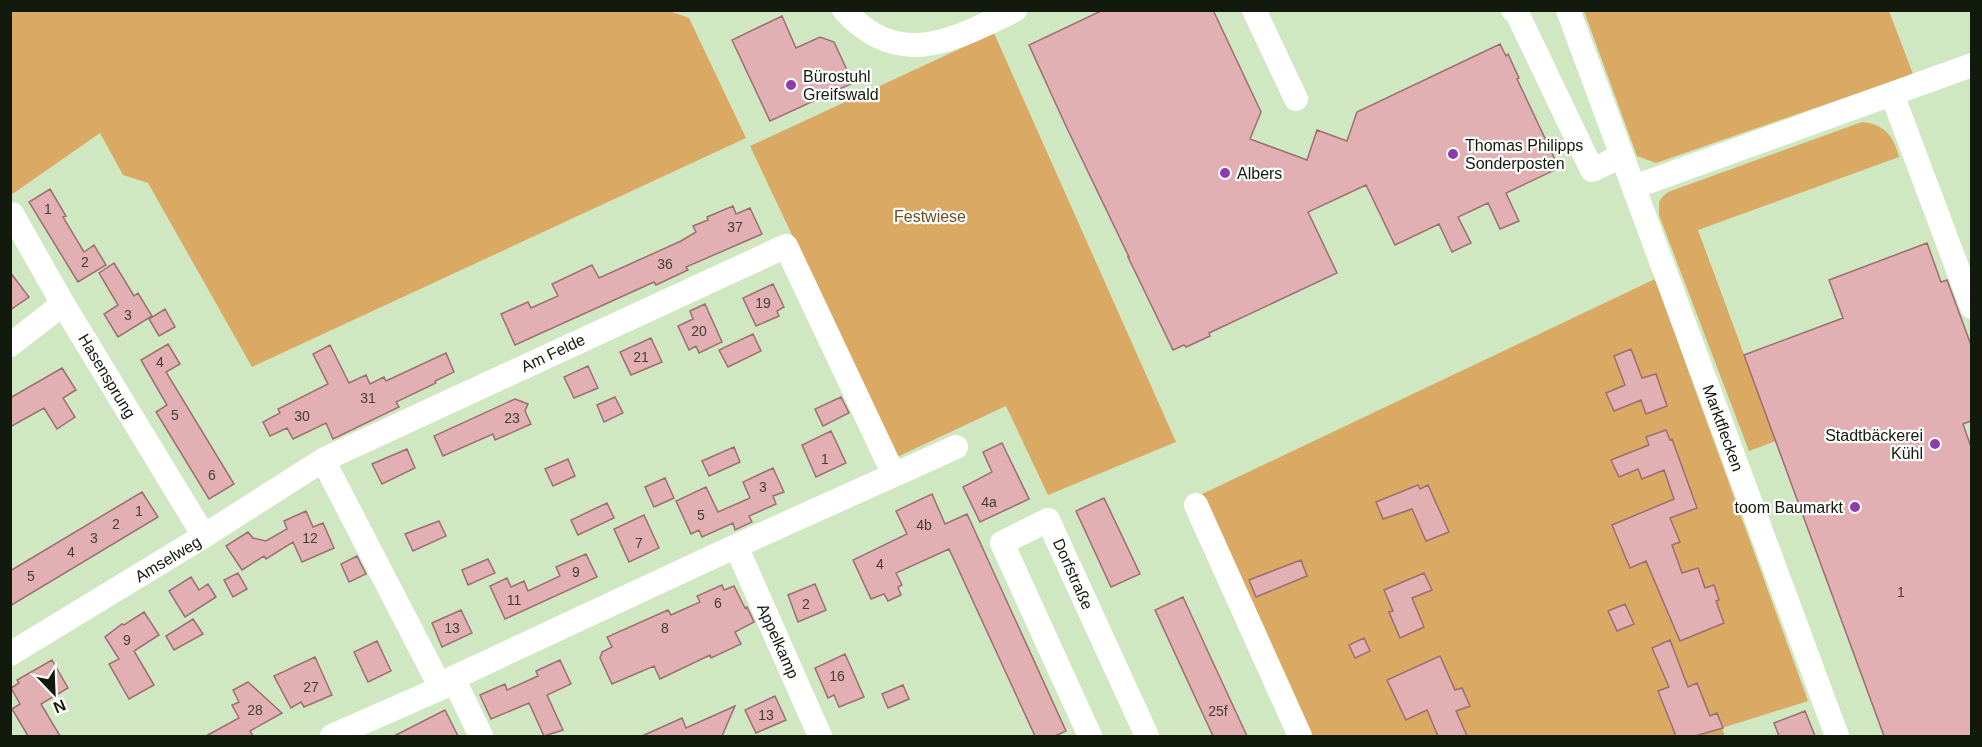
<svg xmlns="http://www.w3.org/2000/svg" width="1982" height="747" viewBox="0 0 1982 747" font-family="Arial,sans-serif">
  <rect width="100%" height="100%" fill="#cfe8c1"/>
  <path fill="#daa964" d="M11 10 669 11 689 18 746 138 252 367 148 183 123 175 100 133 11 195Z
    M1584 11H1889L1913 74 1656 163 1637 156Z
    M994 33 1176 442 1048 495 1006 406 897 457 750 146Z
    M1862 122C1884 124 1894 136 1899 157L1698 230 1776 441 1749 451 1659 215V202L1662 197 1668 192Z
    M1655 279 1808 701 1722 728 1725 736H1306L1200 495Z"/>
  <path fill="#e2b0b3" stroke="#9c6e71" stroke-width="1.5" d="M1103 10H1213L1261 112 1250 139 1307 160 1317 130 1347 141 1357 112 1500 44 1506 56 1508 54 1519 78 1517 79 1559 168 1506 193 1519 221 1500 229 1488 203 1458 217 1471 243 1452 252 1439 224 1395 245 1366 185 1308 212 1337 273 1209 333 1210 336 1186 347 1184 345 1173 350 1128 257H1129L1065 124 1029 45Z
    M782 16 796 48 820 37 834 42 853 83 770 121 732 40Z
    M50 189 66 216 63 217 84 252 94 245 106 265 78 282 29 202Z
    M733 206 736 214 750 208 762 234 686 267 688 270 656 285 654 282 515 345 501 314 528 302 531 308 558 296 552 284 592 265 599 278 681 241 696 232 693 226 708 220 707 217Z
    M1927 243 1941 282 1947 280 1971 345V421L1963 424 1971 447V736H1884L1744 355 1843 318 1829 280Z
    M114 263 134 296 138 293 152 316 118 337 104 314 118 305 99 273Z
    M10 272 29 297 10 310Z
    M773 284 784 307 777 311 779 316 756 326 743 298Z
    M705 304 722 342 699 353 696 346 689 350 678 326 693 319 690 311Z
    M165 309 175 327 159 336 149 319Z
    M753 334 761 351 728 367 719 350Z
    M651 338 662 362 631 375 620 352Z
    M168 344 180 364 166 372 234 484 209 499 156 412 167 405 141 360Z
    M330 345 349 383 366 375 370 384 384 377 386 381 446 353 454 372 435 381 436 383 396 402 399 407 333 439 326 423 293 439 287 428 270 436 263 422 280 413 278 409 328 384 313 354Z
    M1631 349 1642 378 1656 374 1667 406 1646 414 1641 400 1614 411 1606 393 1625 385 1614 356Z
    M588 366 598 388 574 398 564 377Z
    M62 368 76 390 63 398 75 417 57 429 44 408 10 427V398Z
    M615 397 623 413 604 422 597 405Z
    M841 397 849 413 823 426 815 409Z
    M515 399 528 404 525 411 531 424 495 440 493 434 443 456 434 436Z
    M1666 430 1670 440 1672 439 1697 508 1670 518 1680 542 1672 545 1682 573 1698 568 1705 588 1714 585 1719 600 1716 601 1724 623 1680 641 1646 561 1630 568 1612 525 1674 499 1664 470 1642 479 1638 469 1619 477 1611 460 1649 445 1646 437Z
    M831 431 846 463 816 477 802 445Z
    M1002 443 1029 499 980 522 963 487 992 472 983 452Z
    M734 447 740 462 709 476 702 461Z
    M407 449 415 468 382 484 372 464Z
    M568 459 575 476 553 486 545 469Z
    M773 468 784 492 773 496 776 504 749 516 752 522 735 530 733 523 702 537 699 530 691 534 676 501 706 487 718 512 750 498 743 482Z
    M665 478 674 498 654 507 645 487Z
    M1418 485 1420 489 1428 485 1449 532 1426 541 1412 509 1383 519 1376 502Z
    M142 492 158 517 10 606V571Z
    M932 494 945 524 967 514 1066 731 1055 736H1035L949 549 896 573 902 585 898 587 901 595 888 601 884 594 871 599 853 560 907 534 896 511Z
    M1104 498 1140 574 1111 587 1076 511Z
    M607 503 614 518 578 535 571 520Z
    M306 511 313 527 323 523 334 548 302 562 293 542 266 559 264 556 242 570 226 546 248 532 253 538 266 541 287 529 284 521Z
    M644 515 659 548 629 562 614 529Z
    M439 521 446 536 413 551 405 534Z
    M586 554 597 577 505 619 490 586 507 578 511 587 524 581 528 591 560 576 556 567Z
    M357 556 366 574 349 582 341 564Z
    M488 559 495 573 468 585 462 570Z
    M1301 560 1307 576 1256 597 1249 580Z
    M238 573 247 589 233 597 224 580Z
    M1424 573 1432 590 1412 598 1424 627 1400 638 1389 612 1393 611 1384 590Z
    M191 577 199 590 208 584 216 597 185 617 169 591Z
    M815 584 826 610 798 622 788 595Z
    M722 585 724 590 734 586 745 608 747 607 754 622 735 632 741 644 711 658 710 655 660 679 654 666 612 684 600 658 602 652 612 647 607 637 668 610 671 615 700 602 697 596Z
    M1183 597 1204 643 1247 736H1213L1155 610Z
    M1625 604 1634 624 1617 631 1608 611Z
    M461 610 472 633 442 647 432 623Z
    M144 612 159 635 134 651 154 685 129 699 109 664 119 659 105 637 122 624 124 625Z
    M193 619 203 634 174 650 166 636Z
    M1364 638 1370 651 1355 658 1349 645Z
    M1670 640 1688 687 1697 683 1710 716 1717 713 1723 728 1695 736H1676L1658 691 1669 687 1652 648Z
    M377 641 391 671 368 682 354 652Z
    M845 654 864 697 839 707 834 695 828 698 815 668Z
    M1440 656 1455 690 1462 688 1470 706 1456 711 1467 736H1438L1427 710 1406 720 1387 680Z
    M315 657 332 695 304 707 301 702 291 708 274 676Z
    M52 660 68 688 41 704 60 736H28L12 709 20 704 11 688 19 683 17 680Z
    M560 660 571 684 547 695 563 730 544 736 529 703 491 719 480 695 505 684 507 690 538 676 536 671Z
    M248 682 282 713 250 731 253 736H206L239 718 232 705 239 702 233 690Z
    M903 685 909 699 888 708 882 694Z
    M775 696 786 720 756 733 745 710Z
    M735 706 722 736H642L682 718 686 728Z
    M445 710 458 736H394Z
    M1805 711 1815 736H1779L1774 723Z"/>
  <g fill="none" stroke-linecap="round" stroke-linejoin="round">
    <path stroke="#fff" stroke-width="24" d="M844 10C900 71 953 40 1015 10
      M1254 10 1296 99
      M1513 10 1516 11 1592 170 1622 156
      M1568 10 1837 736
      M1892 94 1972 307
      M1634 187 1972 65
      M12 214 63 304 204 536
      M10 345 63 304
      M323 460 441 688
      M1196 505 1300 736
      M736 546 820 736
      M10 654 204 536 323 460 786 246 894 475
      M453 678 481 736
      M332 736 441 688 453 678 736 546 956 447
      M1090 736 1002 543 1048 520 1147 736"/>
  </g>
  <g fill="#8c3cac" stroke="#fff" stroke-width="2">
    <circle cx="791" cy="85" r="6"/>
    <circle cx="1453" cy="154" r="6"/>
    <circle cx="1225" cy="173" r="6"/>
    <circle cx="1935" cy="444" r="6"/>
    <circle cx="1855" cy="507" r="6"/>
  </g>
  <g text-anchor="middle" dominant-baseline="central" stroke-width="4.5" stroke-linejoin="round" paint-order="stroke">
    <g font-size="14" fill="#454036">
      <text x="48" y="209">1</text>
      <text x="735" y="227">37</text>
      <text x="85" y="262">2</text>
      <text x="665" y="264">36</text>
      <text x="763" y="303">19</text>
      <text x="128" y="315">3</text>
      <text x="699" y="331">20</text>
      <text x="641" y="357">21</text>
      <text x="160" y="362">4</text>
      <text x="368" y="398">31</text>
      <text x="175" y="415">5</text>
      <text x="302" y="416">30</text>
      <text x="512" y="418">23</text>
      <text x="825" y="459">1</text>
      <text x="212" y="475">6</text>
      <text x="763" y="487">3</text>
      <text x="989" y="502">4a</text>
      <text x="139" y="511">1</text>
      <text x="701" y="515">5</text>
      <text x="116" y="524">2</text>
      <text x="924" y="525">4b</text>
      <text x="94" y="538">3</text>
      <text x="310" y="538">12</text>
      <text x="639" y="543">7</text>
      <text x="71" y="552">4</text>
      <text x="880" y="564">4</text>
      <text x="576" y="572">9</text>
      <text x="31" y="576">5</text>
      <text x="1901" y="592">1</text>
      <text x="514" y="600">11</text>
      <text x="718" y="603">6</text>
      <text x="806" y="604">2</text>
      <text x="452" y="628">13</text>
      <text x="665" y="628">8</text>
      <text x="127" y="640">9</text>
      <text x="837" y="676">16</text>
      <text x="311" y="687">27</text>
      <text x="255" y="710">28</text>
      <text x="1218" y="711">25f</text>
      <text x="766" y="715">13</text>
    </g>
    <g font-size="16" fill="#111a0c" stroke="#fff" text-anchor="start">
      <text x="803" y="76">Bürostuhl<tspan x="803" dy="18">Greifswald</tspan></text>
      <text x="1465" y="145">Thomas Philipps<tspan x="1465" dy="18">Sonderposten</tspan></text>
      <text x="1237" y="173">Albers</text>
      <text x="1923" y="435" text-anchor="end">Stadtbäckerei<tspan x="1923" dy="18">Kühl</tspan></text>
      <text x="1843" y="507" text-anchor="end">toom Baumarkt</text>
    </g>
    <g font-size="16" fill="#6c4e20" stroke="#fff">
      <text x="930" y="216">Festwiese</text>
    </g>
    <g font-size="16" fill="#111a0c" stroke="#fff">
      <text transform="translate(553 353) rotate(-25)">Am Felde</text>
      <text transform="translate(107 376) rotate(59)">Hasensprung</text>
      <text transform="translate(1723 428) rotate(70)">Marktflecken</text>
      <text transform="translate(168 559) rotate(-31)">Amselweg</text>
      <text transform="translate(1073 574) rotate(66)">Dorfstraße</text>
      <text transform="translate(778 641) rotate(66)">Appelkamp</text>
    </g>
  </g>
  <rect width="1982" height="747" fill="none" stroke="#111a0c" stroke-width="24"/>
  <g transform="translate(54 693) rotate(157)" stroke="#ffffff" stroke-width="4.5" paint-order="stroke">
  <path d="M0-4.5L10 22L0 15L-10 22Z" fill="#111a0c"/>
  <text y="-9" font-size="16" font-weight="bold" text-anchor="middle" fill="#111a0c">N</text>
  </g>
</svg>
